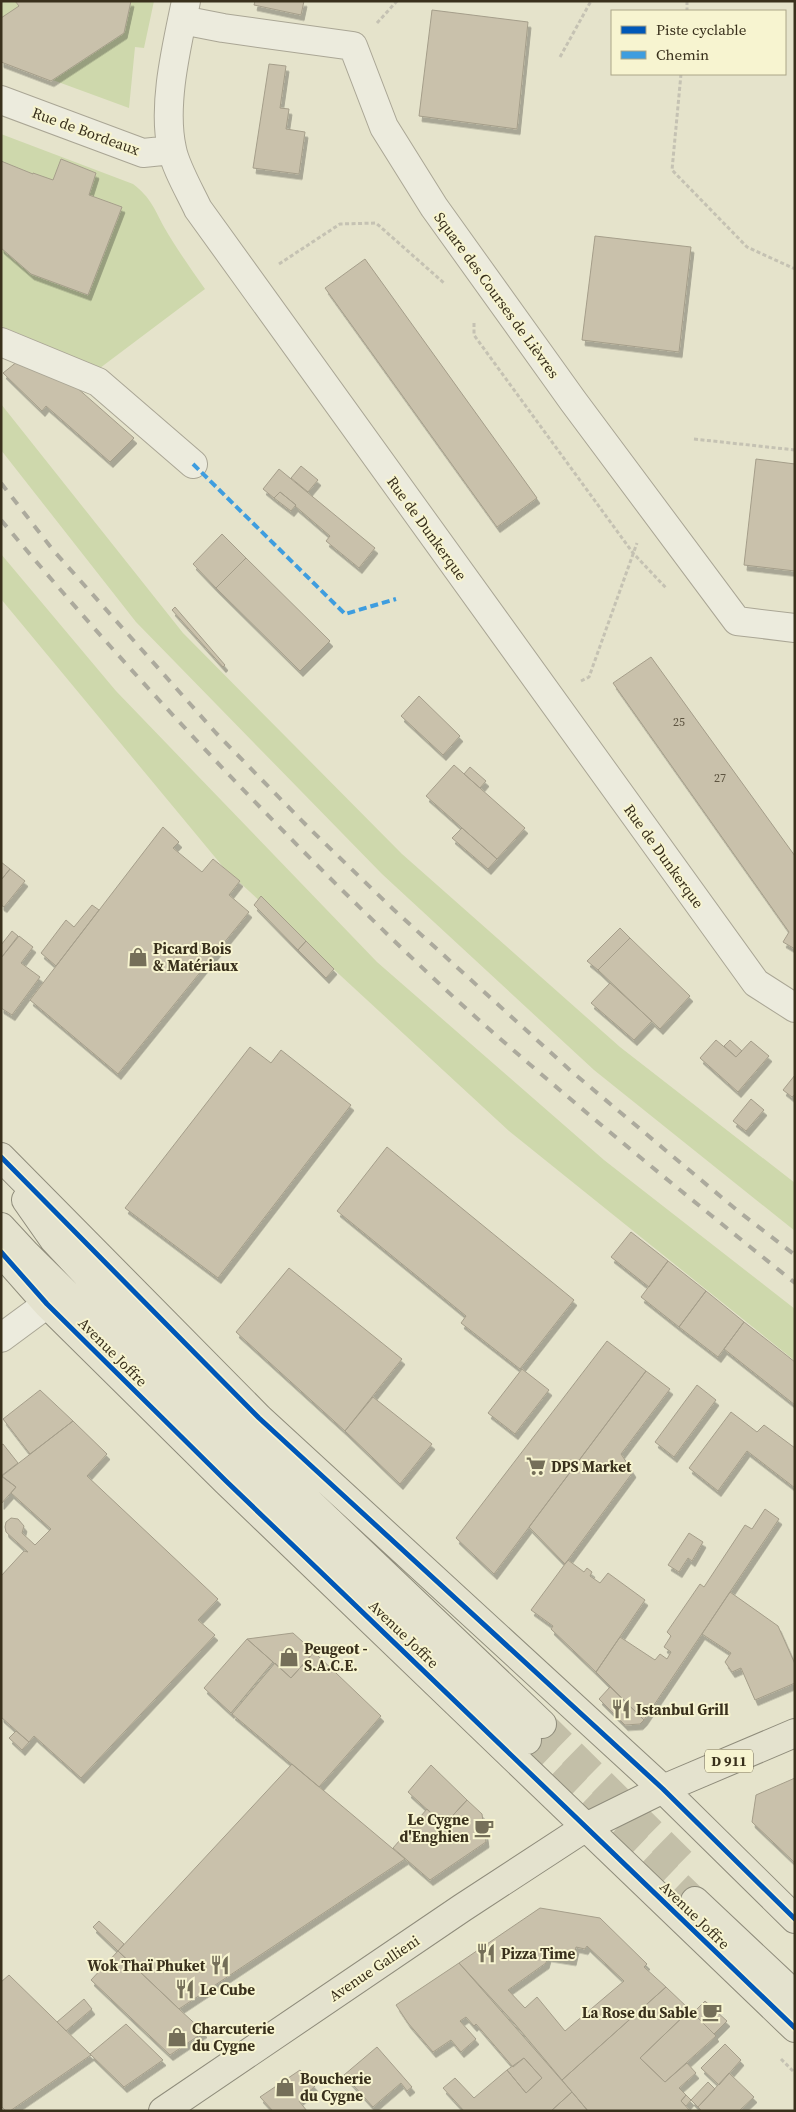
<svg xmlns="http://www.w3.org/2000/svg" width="796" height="2112" viewBox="0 0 796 2112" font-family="'Source Serif 4',serif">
  <defs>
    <filter id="shadow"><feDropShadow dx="3" dy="5.5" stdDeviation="0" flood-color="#0004"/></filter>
  </defs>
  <rect width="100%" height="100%" fill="#e5e3cb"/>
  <path fill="#ced8ac" d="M1 1H154L144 48 135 47 129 108 1 61Z
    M1 134 133 184C151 198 154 208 164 227 176 248 191 269 205 289L100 368 1 326Z
    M1 404 183 633 402 854 620 1047 795 1183V1231L594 1070 382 874 136 622 1 450Z
    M1 554 116 691 377 962 604 1160 795 1309V1361L509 1131 224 868 1 599Z"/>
  <path fill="#c9c1ab" stroke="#a59e8a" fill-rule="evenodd" filter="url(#shadow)" d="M15 1H131L124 33 51 81 1 62V18L19 6Z
    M255 1H304L301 15 254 5Z
    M432 10 528 22 517 129 419 116Z
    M269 64 286 66 280 108 289 109 286 129 305 132 299 174 253 168Z
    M61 159 96 173 89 195 122 207 88 295 31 274 1 248V161L33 174V173L53 180Z
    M595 236 691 247 679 352 582 340Z
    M365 259 537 498 497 527 325 288Z
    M18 361 67 379 134 438 110 462 46 406 42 411 3 373Z
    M756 459 795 464V571L744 565Z
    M301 466 318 480 308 492 291 478Z
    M279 469 375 548 359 568 326 541 330 536 295 506 296 505 280 492 274 498 263 489Z
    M280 492 296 505 291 511 274 498Z
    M222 534 246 558 216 588 193 564Z
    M246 558 330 641 300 671 216 588Z
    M175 607 225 665 223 667 172 610Z
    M651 657 795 856V949L783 942 789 932 613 683Z
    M419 696 460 736 443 755 401 716Z
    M454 765 525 828 497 859 426 796Z
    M470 767 486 781 480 788 464 774Z
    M163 827 179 842 173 848 202 872 213 859 240 881 229 895 249 912 118 1074 30 1000Z
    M462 828 497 859 488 869 452 838Z
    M1 862 10 869 1 880Z
    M10 869 25 881 4 907 1 905V880Z
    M261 896 306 941 298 950 254 905Z
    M92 905 99 910 56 966 41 953 66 920 74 927Z
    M620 928 630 938 598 970 587 961Z
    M12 931 18 936 1 958V945Z
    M19 936 33 947 21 963 40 977 12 1015 1 1008V958Z
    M630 938 690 996 660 1029 598 970Z
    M306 941 334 969 326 978 298 950Z
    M610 983 652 1021 634 1040 591 1003Z
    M716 1040 736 1057 751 1041 769 1056 738 1092 700 1058Z
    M730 1040 742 1051 736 1057 724 1046Z
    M250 1047 271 1063 281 1050 351 1105 218 1278 125 1208Z
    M795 1075V1094L792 1097 783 1090Z
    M751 1099 764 1110 746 1131 733 1121Z
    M387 1147 574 1300 520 1369 461 1323 466 1316 337 1211Z
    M631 1232 668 1261 649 1287 611 1257Z
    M668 1261 706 1291 679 1327 641 1297Z
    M289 1268 402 1359 345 1431 236 1332Z
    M706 1291 744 1322 718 1357 679 1327Z
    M744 1322 795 1362V1405L724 1349Z
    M607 1341 646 1371 494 1574 456 1538Z
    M522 1369 549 1390 515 1434 488 1413Z
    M646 1371 670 1389 621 1454 633 1472 565 1564 529 1527Z
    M697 1385 716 1400 674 1457 655 1442Z
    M40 1390 73 1421 30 1454 3 1419Z
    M373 1397 432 1444 400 1484 345 1431Z
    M731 1412 757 1432 764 1425 795 1448V1488L747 1451 718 1491 689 1468Z
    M73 1421 107 1454 87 1476 218 1599 198 1620 215 1635 81 1778 34 1736 29 1742 1 1717V1576L24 1551 28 1552 6 1532 5 1527 6 1522 11 1518 18 1519 24 1526 22 1533 35 1545 51 1529 11 1493 16 1487 2 1476Z
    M3 1444 18 1463 1 1476V1445Z
    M1 1476 16 1487 1 1504Z
    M765 1509 779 1519 644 1720 596 1672 620 1637 655 1660 660 1654 667 1659 671 1652 664 1647 671 1636 667 1632 700 1584 704 1587 745 1525 752 1529Z
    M689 1533 703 1542 692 1561 688 1558 679 1572 668 1565Z
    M568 1560 584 1572 587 1568 592 1572 590 1576 600 1583 608 1573 645 1600 596 1672 551 1629 553 1626 531 1610Z
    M730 1592 778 1626 795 1664V1683L755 1700 741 1668 732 1672 725 1662 731 1653 702 1634Z
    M293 1633 314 1652 291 1678 247 1639Z
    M247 1639 273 1662 231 1713 204 1688Z
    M314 1652 381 1716 319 1787 232 1714 275 1663 291 1678Z
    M610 1687 644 1720 640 1724 625 1725 599 1699Z
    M16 1731 29 1742 22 1750 9 1738Z
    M292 1764 405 1859 179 2009 118 1951Z
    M431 1765 467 1800 444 1825 408 1792Z
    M795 1778V1863L752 1822 756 1795Z
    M467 1800 482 1814 486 1842 430 1880 393 1848 427 1809 444 1825Z
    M540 1908 600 1918 647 1964 644 1967 666 1987 562 2080 515 2024 459 1963ZM587 1946 624 1981 565 2031 537 1997 525 2008 508 1990 546 1963 548 1956 573 1960 576 1947 585 1949Z
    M99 1921 124 1944 118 1951 93 1927Z
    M118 1951 179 2009 204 2032 170 2055 91 1980Z
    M459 1963 572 2092 551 2111H464L443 2088 455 2078 474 2098 507 2070 526 2093 542 2078 524 2058 513 2067 476 2024 474 2026 466 2017 460 2021 476 2039 461 2052 451 2040 433 2052 408 2023 396 2005Z
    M9 1975 91 2055 10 2111H6L1 2106V1982Z
    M666 1987 690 2010 640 2058 665 2082 687 2063 696 2073 679 2088 686 2095 681 2101 690 2111H588L562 2080Z
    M84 1999 92 2009 66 2031 57 2022Z
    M705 2001 727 2021 714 2034 693 2013Z
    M690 2010 716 2036 665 2082 640 2058Z
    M126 2024 163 2060 124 2087 90 2054Z
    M725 2044 741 2060 719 2085 701 2068Z
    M377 2047 412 2087 407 2091 401 2083 373 2107 344 2075Z
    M524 2058 542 2078 526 2093 507 2070Z
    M300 2070 315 2086 299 2101 307 2111H273L260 2097Z
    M729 2073 754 2097 739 2111H702L698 2107Z
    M708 2082 715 2089 698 2107 691 2100Z
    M572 2092 588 2111H551Z
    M686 2095 691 2100 686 2106 681 2101Z"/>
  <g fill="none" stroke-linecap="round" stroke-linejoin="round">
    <path stroke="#c3bfa8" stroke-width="28" stroke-dasharray="28 14" stroke-linecap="butt" d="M542 1724 683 1863
      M527 1740 695 1901"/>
    <defs>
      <path id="minor" d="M186 1C177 45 162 105 172 149 175 166 190 192 198 209L756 983 795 1008
        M182 20 223 28 353 46 384 127 434 207 573 401 737 621 795 628
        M1 100 143 153 172 150
        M1 342 98 382 193 464
        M1 1338 47 1304"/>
      <path id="major" d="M1 1157 259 1418 663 1789 795 1919
        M26 1200 54 1240 173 1366 289 1483 542 1724
        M1 1227 26 1254 274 1499 527 1740
        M1 1252 47 1304 226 1481 795 2028
        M695 1901 795 1995
        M163 2111 462 1908 586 1827 663 1789 795 1733"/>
    </defs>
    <use href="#minor" stroke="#aaa695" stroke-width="30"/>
    <use href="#major" stroke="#8f8c7b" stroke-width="30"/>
    <path stroke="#c5c2b3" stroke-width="3" stroke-dasharray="4 2.5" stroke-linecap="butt" d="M687 1V11
      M377 23 397 1
      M560 57 591 1
      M681 74 672 170 747 247 795 269
      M279 264 340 224 376 223 444 283
      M474 323V335L633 553 667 589
      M694 439 795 450
      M581 681 589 677 637 543
      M781 2059 795 2073"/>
    <use href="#minor" stroke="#ecebdd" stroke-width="28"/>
    <use href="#major" stroke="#e4e2ce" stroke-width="28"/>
    <path stroke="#acaa9d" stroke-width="4" stroke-dasharray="9 9" stroke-linecap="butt" d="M1 483 53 550 216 733 311 830 393 909 571 1071 738 1211 795 1255
      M1 520C109 649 223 772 343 891 388 935 433 979 480 1021 582 1111 688 1197 795 1283"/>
    <path stroke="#3e9ddf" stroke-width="4" stroke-dasharray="8 4" stroke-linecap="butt" d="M193 464 345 614 396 599"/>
    <defs>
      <path id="cycleway" d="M1 1157 259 1418 663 1789 795 1919
        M1 1252 47 1304 226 1481 795 2028"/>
    </defs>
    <use href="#cycleway" stroke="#f7f4d0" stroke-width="8"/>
    <use href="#cycleway" stroke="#0057b8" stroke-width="5"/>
  </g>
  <defs>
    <symbol id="shop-bare" viewBox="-9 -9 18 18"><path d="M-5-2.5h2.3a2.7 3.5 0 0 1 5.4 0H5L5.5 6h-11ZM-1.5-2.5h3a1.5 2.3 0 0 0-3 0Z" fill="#756f59" stroke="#f7f4d0" stroke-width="2.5" paint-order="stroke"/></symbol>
    <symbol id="supermarket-bare" viewBox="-9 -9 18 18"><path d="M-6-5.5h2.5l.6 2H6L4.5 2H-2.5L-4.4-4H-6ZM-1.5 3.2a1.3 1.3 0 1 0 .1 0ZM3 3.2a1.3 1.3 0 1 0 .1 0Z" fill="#756f59" stroke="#f7f4d0" stroke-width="2.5" paint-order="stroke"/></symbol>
    <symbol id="restaurant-bare" viewBox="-9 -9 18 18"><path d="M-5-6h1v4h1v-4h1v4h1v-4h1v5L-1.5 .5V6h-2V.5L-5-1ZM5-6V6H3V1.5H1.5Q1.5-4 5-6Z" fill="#756f59" stroke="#f7f4d0" stroke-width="2.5" paint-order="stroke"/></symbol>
    <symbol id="cafe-bare" viewBox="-9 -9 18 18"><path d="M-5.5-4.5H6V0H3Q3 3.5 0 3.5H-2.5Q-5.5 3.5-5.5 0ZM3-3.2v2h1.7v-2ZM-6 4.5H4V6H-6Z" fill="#756f59" stroke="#f7f4d0" stroke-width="2.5" paint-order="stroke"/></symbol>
  </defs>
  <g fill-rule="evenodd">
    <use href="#shop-bare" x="124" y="943" width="28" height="28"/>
    <use href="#supermarket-bare" x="522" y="1452" width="28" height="28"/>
    <use href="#shop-bare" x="275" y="1643" width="28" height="28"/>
    <use href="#restaurant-bare" x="607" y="1695" width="28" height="28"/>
    <use href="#cafe-bare" x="470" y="1814" width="28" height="28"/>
    <use href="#restaurant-bare" x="472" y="1939" width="28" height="28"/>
    <use href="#restaurant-bare" x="206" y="1951" width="28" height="28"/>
    <use href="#restaurant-bare" x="171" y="1975" width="28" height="28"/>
    <use href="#cafe-bare" x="698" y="1998" width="28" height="28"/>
    <use href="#shop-bare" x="163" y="2023" width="28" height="28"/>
    <use href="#shop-bare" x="271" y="2073" width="28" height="28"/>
  </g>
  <g text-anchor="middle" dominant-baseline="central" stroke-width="4" stroke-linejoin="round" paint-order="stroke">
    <g font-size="12" fill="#5d5440">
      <text x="679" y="722">25</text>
      <text x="720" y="778">27</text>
    </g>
    <rect fill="#f7f4d0" stroke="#726b52" stroke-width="1" x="705" y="1749.5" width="48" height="23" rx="4"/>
    <g font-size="14" font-weight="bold" fill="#39301c">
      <text x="729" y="1761">D 911</text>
    </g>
    <g font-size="15" fill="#39301c" stroke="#f7f4d0">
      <text transform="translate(86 131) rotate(20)">Rue de Bordeaux</text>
      <text transform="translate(497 295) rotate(54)">Square des Courses de Lièvres</text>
      <text transform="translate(427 528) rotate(54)">Rue de Dunkerque</text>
      <text transform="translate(664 856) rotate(54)">Rue de Dunkerque</text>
      <text transform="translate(113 1352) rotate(45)">Avenue Joffre</text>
      <text transform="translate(404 1634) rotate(44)">Avenue Joffre</text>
      <text transform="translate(695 1915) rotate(44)">Avenue Joffre</text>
      <text transform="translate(374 1968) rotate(-34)">Avenue Gallieni</text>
    </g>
    <g font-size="15" font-weight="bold" fill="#39301c" stroke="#f7f4d0" text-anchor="start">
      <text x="153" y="948">Picard Bois<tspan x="153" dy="17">&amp; Matériaux</tspan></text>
      <text x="551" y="1466">DPS Market</text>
      <text x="304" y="1648">Peugeot -<tspan x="304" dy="17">S.A.C.E.</tspan></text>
      <text x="636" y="1709">Istanbul Grill</text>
      <text x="469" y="1819" text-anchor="end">Le Cygne<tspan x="469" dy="17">d'Enghien</tspan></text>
      <text x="501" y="1953">Pizza Time</text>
      <text x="205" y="1965" text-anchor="end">Wok Thaï Phuket</text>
      <text x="200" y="1989">Le Cube</text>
      <text x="697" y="2012" text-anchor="end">La Rose du Sable</text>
      <text x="192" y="2028">Charcuterie<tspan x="192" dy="17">du Cygne</tspan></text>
      <text x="300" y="2078">Boucherie<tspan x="300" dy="17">du Cygne</tspan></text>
    </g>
  </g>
  <rect width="796" height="2112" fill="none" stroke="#39301c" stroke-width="5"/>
  <rect x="611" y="10" width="175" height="65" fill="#f7f4d0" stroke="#aba688"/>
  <rect x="621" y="26" width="25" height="8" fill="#0057b8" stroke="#aba688"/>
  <text x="656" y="35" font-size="15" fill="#39301c">Piste cyclable</text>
  <rect x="621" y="51" width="25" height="8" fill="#3e9ddf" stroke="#aba688"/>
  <text x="656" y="60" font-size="15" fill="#39301c">Chemin</text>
</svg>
